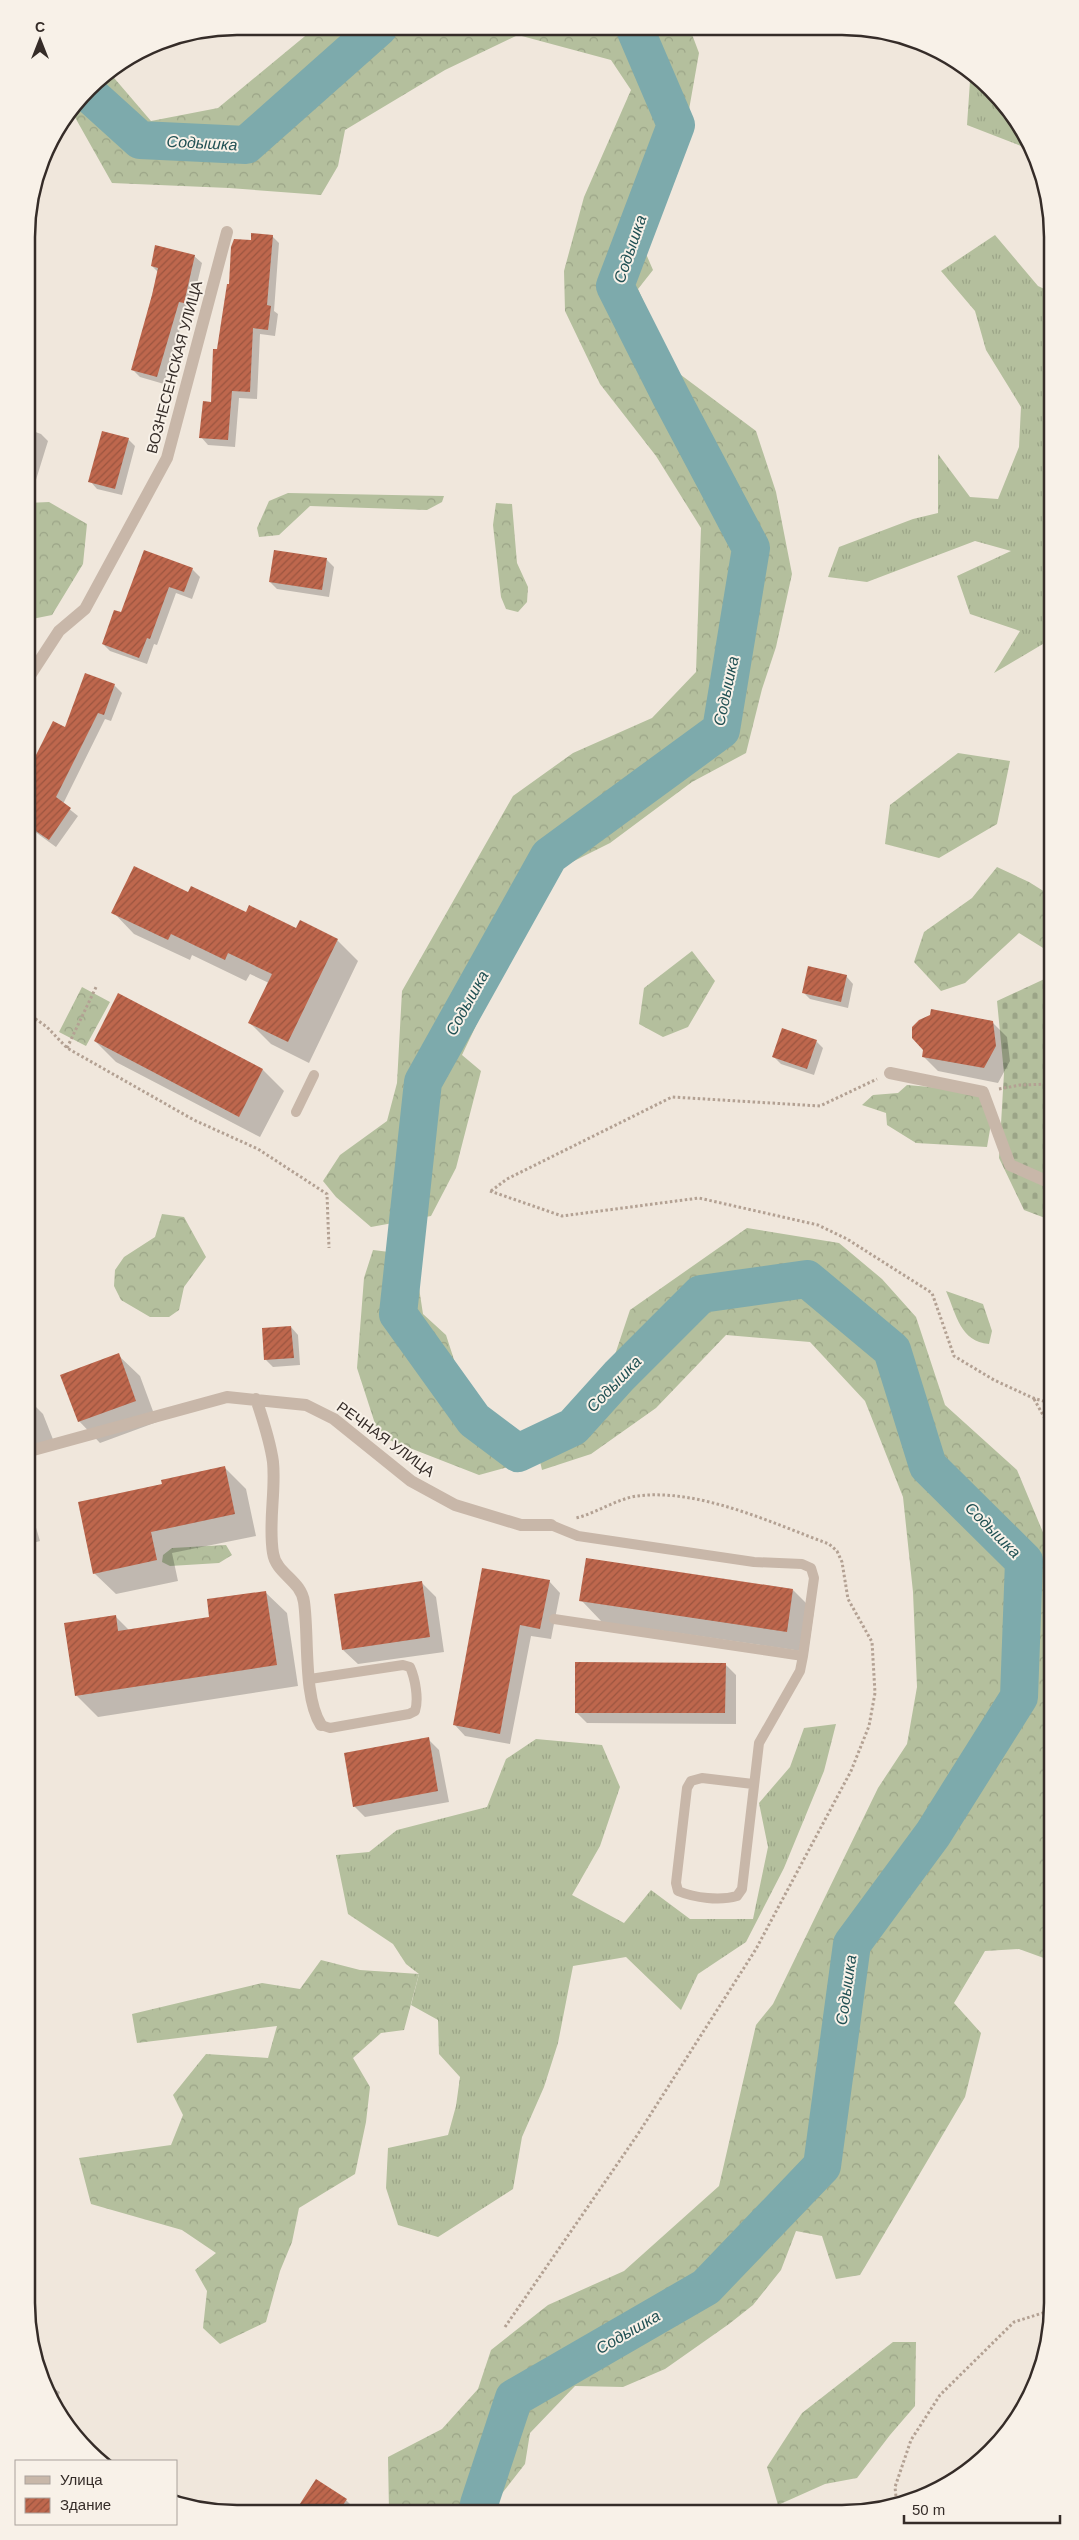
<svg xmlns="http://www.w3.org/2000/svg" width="1079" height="2540" viewBox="0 0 1079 2540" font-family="Helvetica,sans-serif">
  <defs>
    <pattern id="grass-tufts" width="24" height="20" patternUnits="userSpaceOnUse" patternTransform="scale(1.25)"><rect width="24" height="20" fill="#b4bf9d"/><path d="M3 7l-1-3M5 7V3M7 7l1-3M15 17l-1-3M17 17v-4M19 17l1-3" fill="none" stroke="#9ba487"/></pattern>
    <pattern id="forest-crowns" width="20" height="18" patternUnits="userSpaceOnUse" patternTransform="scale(1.25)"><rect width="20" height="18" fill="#b4bf9d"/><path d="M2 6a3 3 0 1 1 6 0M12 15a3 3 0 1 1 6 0" fill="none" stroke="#9ba487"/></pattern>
    <pattern id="cemetery-stones" width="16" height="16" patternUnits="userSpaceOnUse" patternTransform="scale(1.25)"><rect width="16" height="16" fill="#b4bf9d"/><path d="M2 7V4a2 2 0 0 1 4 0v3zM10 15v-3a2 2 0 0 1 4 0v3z" fill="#9ba487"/></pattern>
    <pattern id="building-hatch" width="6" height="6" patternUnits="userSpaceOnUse" patternTransform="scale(1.25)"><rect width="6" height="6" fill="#be674d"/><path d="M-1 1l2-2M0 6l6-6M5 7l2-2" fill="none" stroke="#9b5540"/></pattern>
  </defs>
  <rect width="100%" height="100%" fill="#f0e7dc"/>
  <path fill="url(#grass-tufts)" d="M915 41 936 48 991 88 1024 131 1026 136 1021 146 967 125 970 81 937 54Z
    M995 235 1038 286 1053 293V638L994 673 1020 631 970 614 957 576 1011 551 975 541 867 582 828 577 839 547 913 519 938 513V454L970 497 998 499 1019 447 1021 407 986 350 975 311 941 271Z
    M836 1724 824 1771 784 1868 746 1942 698 1974 681 2010 626 1957 573 1966 558 2043 544 2087 522 2137 513 2189 438 2237 398 2225 386 2188 388 2148 448 2135 456 2106 460 2077 439 2054 438 2020 411 2005 419 1974 406 1964 393 1944 348 1914 336 1855 369 1852 397 1830 487 1807 506 1759 536 1739 602 1745 620 1787 600 1846 572 1895 624 1923 651 1890 690 1919H753L768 1847 759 1803 790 1767 804 1728Z"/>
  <path fill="url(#forest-crowns)" d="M316 27 690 29 699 53 678 172 643 247 653 270 638 289 673 369 756 431 776 492 792 574 776 647 762 689 746 753 692 782 610 843 558 869 503 969 462 1055 481 1071 456 1168 431 1216 371 1227 336 1197 323 1181 340 1155 387 1121 397 1083 402 991 513 796 573 753 652 718 696 672 701 528 656 456 600 384 565 311 564 271 584 197 631 90 611 60 518 35 445 70 345 130 338 166 321 195 229 188 112 183 72 112 98 79 109 72 151 121 218 108Z
    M288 493 444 496 442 502 427 510 310 506 279 535 259 537 257 528 269 501Z
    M49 502 87 524 83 564 52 615 27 620V503Z
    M496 503 512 504 517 563 528 587 527 602 518 612 506 609 501 597 493 525Z
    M958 753 1010 761 997 824 939 858 885 844 890 805Z
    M997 867 1029 882 1053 897V962L1048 951 1019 933 965 983 941 991 914 962 924 932 972 898Z
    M692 951 715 981 688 1027 663 1037 639 1024 644 988Z
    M82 987 110 1002 86 1046 59 1032Z
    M907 1085 976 1091 992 1118 987 1147 916 1143 887 1125 886 1113 862 1105 873 1095 898 1093Z
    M162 1214 184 1217 206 1257 184 1287 179 1310 169 1317H150L121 1300 114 1286 115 1270 124 1257 155 1237Z
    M747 1228 839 1243 882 1279 916 1317 945 1405 1017 1470 1052 1554V1961L1019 1949 985 1951 954 2003 981 2033 965 2097 860 2275 836 2279 822 2236 796 2231 781 2270 753 2305 729 2324 665 2369 623 2387 575 2386 530 2433 525 2464 496 2501 479 2504 482 2512 389 2511 388 2457 442 2429 478 2389 491 2350 548 2305 624 2271 719 2186 756 2025 773 2004 878 1788 907 1744 917 1687 913 1592 903 1497 865 1401 810 1342 726 1335 656 1408 591 1454 542 1470 538 1453 588 1435 630 1310Z
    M373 1250 414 1255 423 1314 446 1335 459 1375 519 1464 479 1475 379 1436 357 1368 364 1278Z
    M946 1291 983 1304 992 1331 989 1344C960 1341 957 1316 946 1291Z
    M226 1545 232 1555 219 1563 170 1566 162 1562 163 1555 172 1548Z
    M321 1960 360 1970 419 1974 404 2030 381 2033 353 2058 370 2087 366 2122 355 2174 299 2208 292 2242 280 2271 266 2322 220 2344 203 2328 207 2291 195 2270 216 2253 182 2230 91 2204 79 2158 171 2145 183 2115 173 2095 206 2054 268 2058 277 2026 137 2043 132 2014 262 1983 300 1989Z
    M893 2342H916L915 2406 890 2435 857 2478 825 2484 778 2505 767 2467 802 2413Z"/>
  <path fill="url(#cemetery-stones)" d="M1053 975V1221L1024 1210 999 1158 1004 1073 997 1001Z"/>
  <path fill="#0003" d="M272 236 279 243 274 311 278 314 275 336 260 334 257 399 239 398 235 447 208 445 201 437 212 403 230 286 252 241Z
    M194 256 202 263 191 309 186 308 164 384 140 377 133 370 158 272 152 266Z
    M27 429 41 434 48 441 35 483 27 481Z
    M128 439 135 446 122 495 97 489 90 481Z
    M275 552 327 560 334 567 329 597 277 589 270 582Z
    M192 569 200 577 192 599 176 593 157 645 154 644 147 664 110 651 103 644 122 614Z
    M114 685 122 693 111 721 105 719 63 804 78 816 56 847 27 826V776L53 722 66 729Z
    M189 894 296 930 337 940 358 961 309 1063 271 1044 250 1023 269 983 250 974 246 981 192 955 190 960 134 934 113 912Z
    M846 976 853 984 848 1008 810 999 803 992Z
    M119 995 263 1070 284 1091 260 1137 116 1062 95 1041Z
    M992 1022 1007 1037 1010 1061 998 1083 938 1071 923 1056 924 1050Z
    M816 1041 823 1048 814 1075 781 1064 774 1057Z
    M291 1327 298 1335 300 1365 273 1367 266 1360 263 1329Z
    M118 1355 140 1376 157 1422 100 1443 79 1421Z
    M26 1397 43 1414 56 1447 26 1459Z
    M224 1467 246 1489 256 1536 172 1553 178 1581 116 1594 94 1573 163 1485Z
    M26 1494 40 1541 26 1545Z
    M483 1569 549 1581 560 1593 551 1639 531 1636 510 1744 465 1736 454 1724Z
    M422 1583 436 1597 444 1652 358 1664 343 1650Z
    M793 1590 814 1611 808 1652 602 1622 581 1600Z
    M265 1592 287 1613 298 1686 98 1717 76 1695 116 1617 129 1630 211 1618Z
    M725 1664 736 1675V1724L587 1723 576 1712Z
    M428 1739 439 1750 449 1802 365 1817 354 1806Z
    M44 2383 60 2392 54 2407Z
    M317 2481 346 2500 353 2507 351 2511 297 2510Z"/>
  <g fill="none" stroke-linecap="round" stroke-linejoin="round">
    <path stroke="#7daaac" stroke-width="38" d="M87 92 140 140 246 145 379 27
      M482 2512 479 2504 514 2398 706 2287 822 2166 852 1944 933 1834 1019 1697 1024 1561 928 1466 892 1350 807 1279 701 1294 619 1376 573 1427 518 1453 474 1420 398 1314 423 1082 549 856 721 730 751 548 671 397 615 286 676 125 635 29"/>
  </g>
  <path fill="url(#building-hatch)" d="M251 233 273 235 267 305 271 306 268 330 253 328 250 392 232 391 228 440 199 438 203 401 211 402 213 349H217L227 284H229L231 247 234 239 251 240Z
    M155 245 195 255 184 303 179 302 157 377 131 370 152 295 158 268 151 266Z
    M102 431 129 438 115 489 88 482Z
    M144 550 193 568 184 592 169 587 150 639 147 638 139 658 102 644 114 610 121 612Z
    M274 550 327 558 322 590 269 582Z
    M85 673 115 684 104 715 98 713 56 797 71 808 49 840 27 825V773L53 721 65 727Z
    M134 866 188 892 191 886 246 912 249 905 296 928 300 920 338 939 288 1042 248 1023 272 974 228 953 225 960 171 934 168 940 111 913Z
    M808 966 847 975 841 1002 802 993Z
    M118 993 263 1069 239 1117 94 1041Z
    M931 1009 993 1021 996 1046 984 1068 922 1057 923 1050 912 1038V1027L919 1020 930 1015Z
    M782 1028 817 1040 807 1069 772 1057Z
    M291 1326 294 1358 264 1360 262 1328Z
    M119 1353 136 1401 78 1422 60 1375Z
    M225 1466 235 1514 151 1532 157 1560 93 1574 78 1502 162 1484 161 1480Z
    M586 1558 793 1589 787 1632 579 1601Z
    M482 1568 550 1580 540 1629 520 1625 500 1734 453 1725Z
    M422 1581 430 1637 342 1650 334 1594Z
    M266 1591 277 1665 75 1696 64 1623 116 1615 118 1631 209 1617 207 1599Z
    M575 1662 726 1663 725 1713H575Z
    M429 1737 438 1791 353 1807 344 1753Z
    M316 2479 347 2499 339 2511 296 2510Z"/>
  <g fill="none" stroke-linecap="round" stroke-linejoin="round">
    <path stroke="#b3a193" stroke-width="3" stroke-dasharray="2.5 2.5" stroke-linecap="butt" d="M27 1013 47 1027 67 1048 194 1120 258 1149 327 1194 329 1248
      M67 1048 97 985
      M999 1089 1020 1085 1053 1084
      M490 1191 562 1216 699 1198 818 1225 847 1239 932 1293 954 1356 994 1380 1033 1398 1053 1404
      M491 1191 507 1179 672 1097 820 1106 877 1079
      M1034 1399 1052 1431
      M505 2327 638 2134 756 1949 851 1771 869 1726 875 1693 872 1642 848 1599 842 1562 837 1551 829 1544C772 1523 699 1488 637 1496 616 1499 597 1513 576 1518
      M897 2506 895 2487 911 2440 940 2395 1014 2322 1052 2310"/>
    <path stroke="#c8b7a9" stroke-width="10" d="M296 1112 314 1075
      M551 1525 578 1536 754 1562 802 1564 811 1568 814 1578 803 1656 554 1619
      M310 1679 403 1665 410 1667C415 1678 419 1699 415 1711L409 1714 330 1728 321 1725
      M753 1784 702 1778 691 1781 687 1788 676 1883 678 1891C695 1898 720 1901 737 1896L742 1889 759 1743 800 1671 803 1656"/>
    <path stroke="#c8b7a9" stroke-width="12" d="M27 680 59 631 85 609 167 458 227 232
      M890 1073 983 1092 1010 1165 1053 1184
      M256 1399C263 1420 270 1440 273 1462 276 1491 268 1523 273 1553 276 1574 301 1580 304 1602 309 1636 303 1697 321 1725
      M26 1452 227 1397 306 1405 334 1419 411 1481 455 1505 521 1525H551"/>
  </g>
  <g text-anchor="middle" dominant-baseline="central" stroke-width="4" stroke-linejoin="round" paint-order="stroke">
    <g font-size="15" fill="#352c28" stroke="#f8f1e8">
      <text transform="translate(174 367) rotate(-75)">ВОЗНЕСЕНСКАЯ УЛИЦА</text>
      <text transform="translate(386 1439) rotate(36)">РЕЧНАЯ УЛИЦА</text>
    </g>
    <g font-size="16" font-style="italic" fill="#215154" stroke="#f8f1e8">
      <text transform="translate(202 143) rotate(3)">Содышка</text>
      <text transform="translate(630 249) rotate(-71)">Содышка</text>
      <text transform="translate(726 691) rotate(-78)">Содышка</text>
      <text transform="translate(467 1003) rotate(-61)">Содышка</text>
      <text transform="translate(614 1384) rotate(-46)">Содышка</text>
      <text transform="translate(993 1530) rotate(45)">Содышка</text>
      <text transform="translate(846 1990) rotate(-82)">Содышка</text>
      <text transform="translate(628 2332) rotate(-30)">Содышка</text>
    </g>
  </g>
  <path d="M0 0H1079V2540H0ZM237 35H842A202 202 0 0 1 1044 237V2303A202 202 0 0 1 842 2505H237A202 202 0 0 1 35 2303V237A202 202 0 0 1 237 35Z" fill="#f8f1e8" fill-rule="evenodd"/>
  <path fill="none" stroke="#352c28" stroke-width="2.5" d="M237 35H842A202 202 0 0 1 1044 237V2303A202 202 0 0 1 842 2505H237A202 202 0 0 1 35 2303V237A202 202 0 0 1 237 35Z"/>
  <rect x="15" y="2460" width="162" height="65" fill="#f8f1e8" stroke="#aaa29b"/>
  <rect x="25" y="2476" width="25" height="8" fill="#c8b7a9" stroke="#aaa29b"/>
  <text x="60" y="2485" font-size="15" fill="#352c28">Улица</text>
  <rect x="25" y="2498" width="25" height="15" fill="url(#building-hatch)" stroke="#aaa29b"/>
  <text x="60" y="2510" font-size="15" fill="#352c28">Здание</text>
  <g transform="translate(40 40)" stroke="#f8f1e8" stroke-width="4" paint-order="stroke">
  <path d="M0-4L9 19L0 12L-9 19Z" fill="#352c28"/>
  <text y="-8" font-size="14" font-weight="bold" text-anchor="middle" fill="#352c28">С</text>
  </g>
  <path d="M904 2515v8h156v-8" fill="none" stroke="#352c28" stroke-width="2.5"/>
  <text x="912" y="2515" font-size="15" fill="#352c28" stroke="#f8f1e8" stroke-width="4" paint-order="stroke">50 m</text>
</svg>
